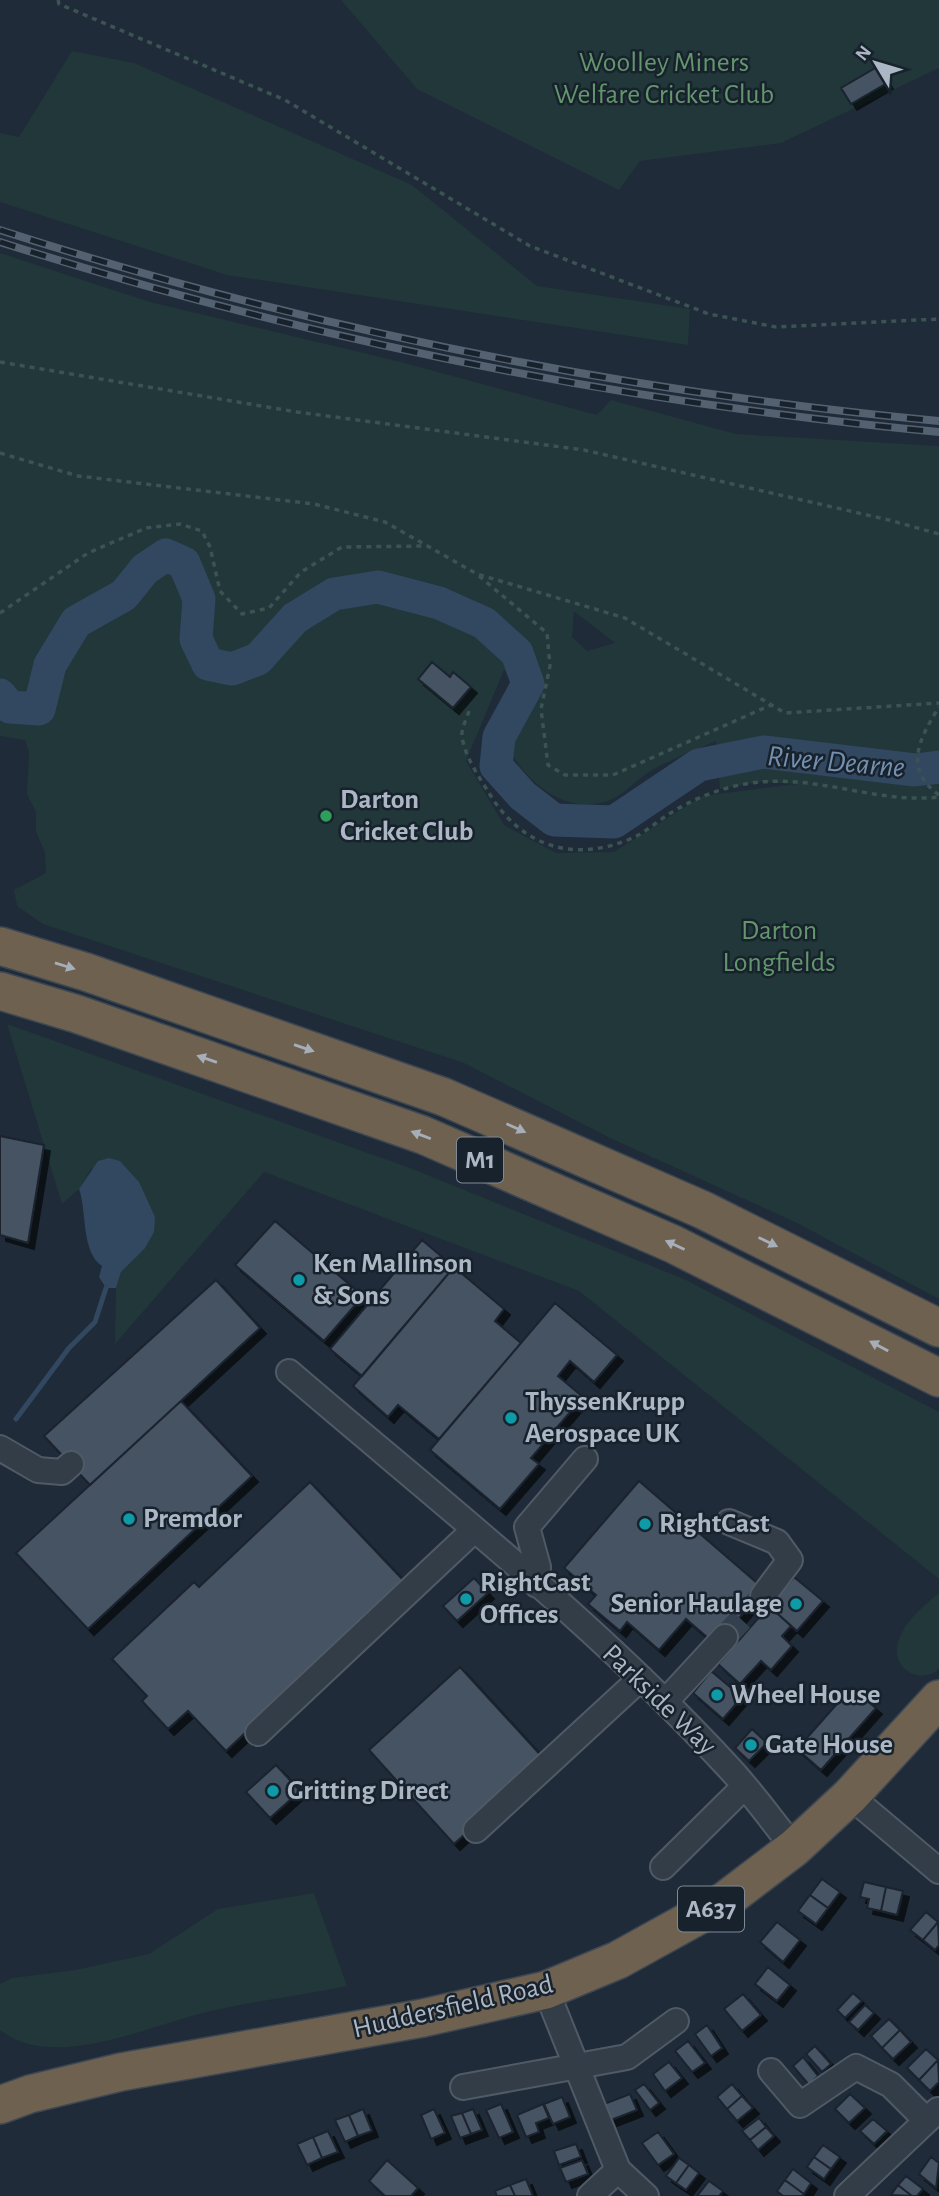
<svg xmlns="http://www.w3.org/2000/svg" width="939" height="2196" viewBox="0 0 939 2196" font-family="'Alegreya Sans',sans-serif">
  <defs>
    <filter id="shadow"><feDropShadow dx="6" dy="6" stdDeviation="0" flood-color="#0009"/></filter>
  </defs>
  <rect width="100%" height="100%" fill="#1f2b38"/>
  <path fill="#213739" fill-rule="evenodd" d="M341 0H939V68L781 143 640 161 619 190 417 89Z
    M72 51 134 63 412 185 537 286 690 309 688 345 227 275 0 202V133L19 137Z
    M0 253 150 302 401 362 597 415 611 400 736 434 939 446V1299L795 1222 610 1138 464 1063 43 924 17 906 14 890 46 873 45 853 36 831V812L27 794 29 752 25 740 0 736ZM139 566 157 570 143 578 113 615 92 624 61 664 48 709 28 682 65 611ZM574 612H575L615 643 587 651 572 637ZM504 670 537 699 518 729 511 753C530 785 567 815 608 801 624 795 638 778 652 770 672 759 695 750 716 741L720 789 761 782 796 784 702 796 614 852 556 853 504 825 466 761Z
    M7 1024 410 1168 686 1280 939 1412V1579L579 1291 264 1172 115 1344 116 1288 121 1272 131 1262 146 1200 138 1182 120 1161 91 1169 79 1189 62 1204Z
    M939 1593V1669C922 1684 896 1672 897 1649 899 1626 922 1607 939 1593Z
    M314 1893 347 1986C302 1995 256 2001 211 2011 152 2024 54 2073 0 2030V1984L12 1978 75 1970 149 1954 218 1909Z"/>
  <path fill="#314860" d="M109 1158 120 1161 139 1182 155 1217 154 1232 145 1248 121 1272 116 1288H106L99 1277 102 1266C81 1252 87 1211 79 1189L98 1161Z"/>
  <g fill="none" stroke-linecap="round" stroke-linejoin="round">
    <path stroke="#314860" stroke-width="5" d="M16 1419 69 1348 95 1322 106 1288"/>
    <path stroke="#314860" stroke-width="33" d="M0 695 10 707 39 709 50 665 76 622 124 595 145 569 166 555 184 563 199 599 196 639 208 664 232 669 258 659 295 618 334 594 378 587 439 603 484 623 517 653 528 684 499 737 496 766 523 796 554 820 614 822 699 765 764 752 915 770 939 767"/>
  </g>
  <path fill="#455262" stroke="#1a242f" stroke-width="2" filter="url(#shadow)" d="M877 67 887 83 851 104 841 88Z
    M432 662 450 677 453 672 471 687 453 708 418 679Z
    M0 1136 44 1145 28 1243 0 1235Z
    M275 1221 363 1296 324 1341 235 1265Z
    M422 1240 454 1267 362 1376 330 1349Z
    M454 1267 504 1309 495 1321 521 1343 439 1439 398 1405 388 1417 353 1386Z
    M216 1280 260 1328 90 1485 44 1436Z
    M555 1303 617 1355 594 1382 570 1361 558 1376 583 1397 531 1458 539 1464 500 1509 430 1450Z
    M181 1401 252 1476 88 1629 16 1553Z
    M639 1481 764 1589 716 1645 686 1619 659 1650 627 1622 620 1631 588 1604 596 1595 564 1568Z
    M310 1482 405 1582 226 1751 188 1711 168 1729 142 1701 147 1696 112 1659 194 1582 199 1587Z
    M794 1577 823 1601 797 1631 769 1606Z
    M474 1578 488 1593 457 1621 443 1606Z
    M769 1606 791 1626 782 1636 792 1646 771 1670 761 1661 740 1684 718 1664Z
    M460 1667 546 1761 454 1844 369 1750Z
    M711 1671 742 1697 723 1719 693 1693Z
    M851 1688 876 1708 821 1770 797 1749Z
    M752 1729 767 1743 749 1761 735 1748Z
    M276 1765 300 1791 270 1818 246 1792Z
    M822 1879 840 1892 828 1908 810 1895Z
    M864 1882 886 1887 881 1911 867 1908 869 1899 860 1897Z
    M886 1887 903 1891 897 1915 881 1911Z
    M810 1895 828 1908 816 1924 798 1911Z
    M926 1912 938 1922 923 1940 910 1930Z
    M777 1922 800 1940 783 1962 760 1942Z
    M938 1922 939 1945 935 1950 923 1940Z
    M768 1967 790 1985 777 2001 755 1984Z
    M853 1993 862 2001 845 2018 837 2010Z
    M743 1994 761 2015 742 2031 724 2009Z
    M865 2005 874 2013 858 2030 849 2022Z
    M889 2019 900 2030 882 2048 871 2036Z
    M707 2025 722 2048 711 2056 695 2034Z
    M900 2030 911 2042 893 2059 882 2048Z
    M688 2041 705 2063 692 2072 675 2051Z
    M815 2046 831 2064 822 2072 806 2054Z
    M926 2049 938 2060 919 2080 907 2068Z
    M803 2057 818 2076 809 2085 793 2066Z
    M938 2060 939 2082 930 2091 919 2080Z
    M669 2062 682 2078 665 2091 653 2074Z
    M644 2084 659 2103 650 2110 635 2090Z
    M732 2084 742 2096 727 2109 717 2097Z
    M630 2094 637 2110 611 2120 604 2104Z
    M850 2094 865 2108 849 2123 835 2109Z
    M742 2096 753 2108 737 2121 727 2109Z
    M562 2097 570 2117 553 2124 544 2104Z
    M501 2104 513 2132 499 2138 486 2110Z
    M543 2104 549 2118 536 2123 539 2132 526 2137 517 2115Z
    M363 2109 372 2131 358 2136 349 2115Z
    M434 2109 445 2133 431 2139 421 2115Z
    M473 2109 482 2130 471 2134 462 2113Z
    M462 2113 471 2134 460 2138 451 2116Z
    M349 2115 358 2136 345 2142 335 2120Z
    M759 2118 766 2127 750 2140 742 2131Z
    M873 2119 887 2131 874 2144 860 2131Z
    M766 2127 774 2136 758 2150 750 2140Z
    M328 2131 338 2152 322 2158 313 2137Z
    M658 2132 674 2154 658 2165 642 2143Z
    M313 2137 322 2158 307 2165 297 2144Z
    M576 2144 581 2157 559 2165 554 2151Z
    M823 2145 840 2157 831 2169 814 2157Z
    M814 2157 831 2169 824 2179 807 2167Z
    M931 2157 939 2163 936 2188 919 2174Z
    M679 2158 689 2165 676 2183 666 2176Z
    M387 2160 418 2188 411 2196H385L369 2181Z
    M582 2160 588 2174 566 2182 560 2168Z
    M689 2165 699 2173 686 2190 676 2183Z
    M793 2169 811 2183 804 2194 785 2180Z
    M906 2176 923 2189 917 2196H912L898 2185Z
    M526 2179 533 2196H515L510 2185Z
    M785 2180 804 2194 802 2196H783L777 2191Z
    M709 2181 723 2191 719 2196H697Z
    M510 2185 515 2196H497L495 2191Z
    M898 2185 912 2196 891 2195Z"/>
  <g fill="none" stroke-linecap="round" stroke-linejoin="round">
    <path stroke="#34404d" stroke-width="24" stroke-dasharray="24 12" stroke-linecap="butt" d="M725 1637 763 1596"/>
    <defs>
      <path id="minor" d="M289 1372C439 1501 597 1624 731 1770 753 1794 773 1822 794 1848
        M0 1448 38 1470 62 1472 71 1464
        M729 1522 777 1542 790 1560 763 1596
        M537 1585 538 1567 527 1527 585 1459
        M665 1702 725 1637
        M258 1733 474 1530
        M850 1796 939 1871
        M476 1830 641 1678
        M663 1867 744 1787
        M546 1990 618 2170 646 2196
        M771 2071 800 2105 856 2067 891 2085 926 2120
        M463 2087 627 2057 676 2021
        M590 2196 618 2170
        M847 2196 938 2110"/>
      <path id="highway" d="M0 946 86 972 444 1097 703 1210 939 1328
        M0 991 77 1014 423 1135 673 1244 939 1378
        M0 2105 30 2094 121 2072 423 2018 546 1990 618 1960 723 1902 794 1848 850 1796 939 1699"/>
    </defs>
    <use href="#minor" stroke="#505a66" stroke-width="28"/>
    <use href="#highway" stroke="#3d4753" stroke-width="40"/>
    <path stroke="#3b5353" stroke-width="3.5" stroke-dasharray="5 5" stroke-linecap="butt" d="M58 0 59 4 285 100 530 246 709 314 776 327 939 319
      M0 362 297 412 584 450 889 520 939 534
      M0 453 78 476 314 504 385 522 477 574 625 618 785 713 939 703
      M479 576 547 633 550 666 541 709 548 765 565 775H613L771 705
      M0 613 88 553 146 528 180 524 202 531 210 547 220 591 242 614 269 608 301 572 342 547 426 546
      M469 711C467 718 461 729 462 736 464 755 479 777 489 793 521 846 572 863 630 839 643 834 654 824 666 816 693 798 727 785 760 782 820 776 880 804 939 797
      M939 795C903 769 919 739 939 707"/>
    <use href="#minor" stroke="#323d48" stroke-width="24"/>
    <use href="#highway" stroke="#6f614f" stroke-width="37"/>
    <defs>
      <path id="rail" d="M0 230C308 329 617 391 939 421
        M0 242C307 340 618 402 939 432"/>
    </defs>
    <use href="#rail" stroke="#546170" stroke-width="8"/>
    <use href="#rail" stroke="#18222d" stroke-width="5" stroke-dasharray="16" stroke-linecap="butt"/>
  </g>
  <defs><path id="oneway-solid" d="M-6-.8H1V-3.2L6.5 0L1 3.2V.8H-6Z" transform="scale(1.75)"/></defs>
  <g fill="#a6aeb9">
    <use href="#oneway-solid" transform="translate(65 966) rotate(17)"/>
    <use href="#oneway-solid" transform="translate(304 1048) rotate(19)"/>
    <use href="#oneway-solid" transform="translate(207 1059) rotate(-161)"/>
    <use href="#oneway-solid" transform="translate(516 1128) rotate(24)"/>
    <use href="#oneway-solid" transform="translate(421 1135) rotate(-159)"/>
    <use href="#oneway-solid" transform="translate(768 1242) rotate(26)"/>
    <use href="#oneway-solid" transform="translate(675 1245) rotate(-155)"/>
    <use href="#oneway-solid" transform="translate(879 1346) rotate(-152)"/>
  </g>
  <circle fill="#2e9e5b" stroke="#18222d" stroke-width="2.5" cx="326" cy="816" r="7"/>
  <g fill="#0f9aa8" stroke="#18222d" stroke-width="2.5">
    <circle cx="299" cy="1280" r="7"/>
    <circle cx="511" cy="1418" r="7"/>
    <circle cx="129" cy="1519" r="7"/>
    <circle cx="645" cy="1524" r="7"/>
    <circle cx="466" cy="1599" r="7"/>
    <circle cx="796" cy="1604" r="7"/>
    <circle cx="717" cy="1695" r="7"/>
    <circle cx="751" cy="1745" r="7"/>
    <circle cx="273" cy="1791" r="7"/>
  </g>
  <g text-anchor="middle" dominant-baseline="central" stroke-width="5" stroke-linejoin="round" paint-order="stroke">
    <g fill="#18222d" stroke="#808a97" stroke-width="2">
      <rect x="457" y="1137.5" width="46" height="45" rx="5"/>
      <rect x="678" y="1886.5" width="66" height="45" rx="5"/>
    </g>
    <g font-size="26" font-weight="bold" fill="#acb7c5">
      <text x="480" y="1160">M1</text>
      <text x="711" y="1909">A637</text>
    </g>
    <g font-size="28" fill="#63966c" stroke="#18222d">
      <text x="664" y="63">Woolley Miners<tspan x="664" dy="32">Welfare Cricket Club</tspan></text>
      <text x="779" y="931">Darton<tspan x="779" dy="32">Longfields</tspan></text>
    </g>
    <g font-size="28" font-weight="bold" fill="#acb7c5" stroke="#18222d" text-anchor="start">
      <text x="340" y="800">Darton<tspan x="340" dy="32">Cricket Club</tspan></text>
      <text x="313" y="1264">Ken Mallinson<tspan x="313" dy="32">&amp; Sons</tspan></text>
      <text x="525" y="1402">ThyssenKrupp<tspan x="525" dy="32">Aerospace UK</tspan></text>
      <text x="143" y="1519">Premdor</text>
      <text x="659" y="1524">RightCast</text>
      <text x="480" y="1583">RightCast<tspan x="480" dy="32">Offices</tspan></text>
      <text x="782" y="1604" text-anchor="end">Senior Haulage</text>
      <text x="731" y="1695">Wheel House</text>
      <text x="765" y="1745">Gate House</text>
      <text x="287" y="1791">Gritting Direct</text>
    </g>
    <g font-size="28" fill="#acb7c5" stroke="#18222d">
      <text transform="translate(659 1700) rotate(44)">Parkside Way</text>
      <text transform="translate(453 2007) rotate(-13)">Huddersfield Road</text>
    </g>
    <g font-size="30" font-style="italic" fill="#7390af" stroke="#18222d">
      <text transform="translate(836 762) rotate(5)">River Dearne</text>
    </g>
  </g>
  <g transform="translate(876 63) rotate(308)" stroke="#18222d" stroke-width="5" paint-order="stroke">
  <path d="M0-5L12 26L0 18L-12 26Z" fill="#acb7c5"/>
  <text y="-10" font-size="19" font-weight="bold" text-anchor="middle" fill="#acb7c5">N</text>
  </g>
</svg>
